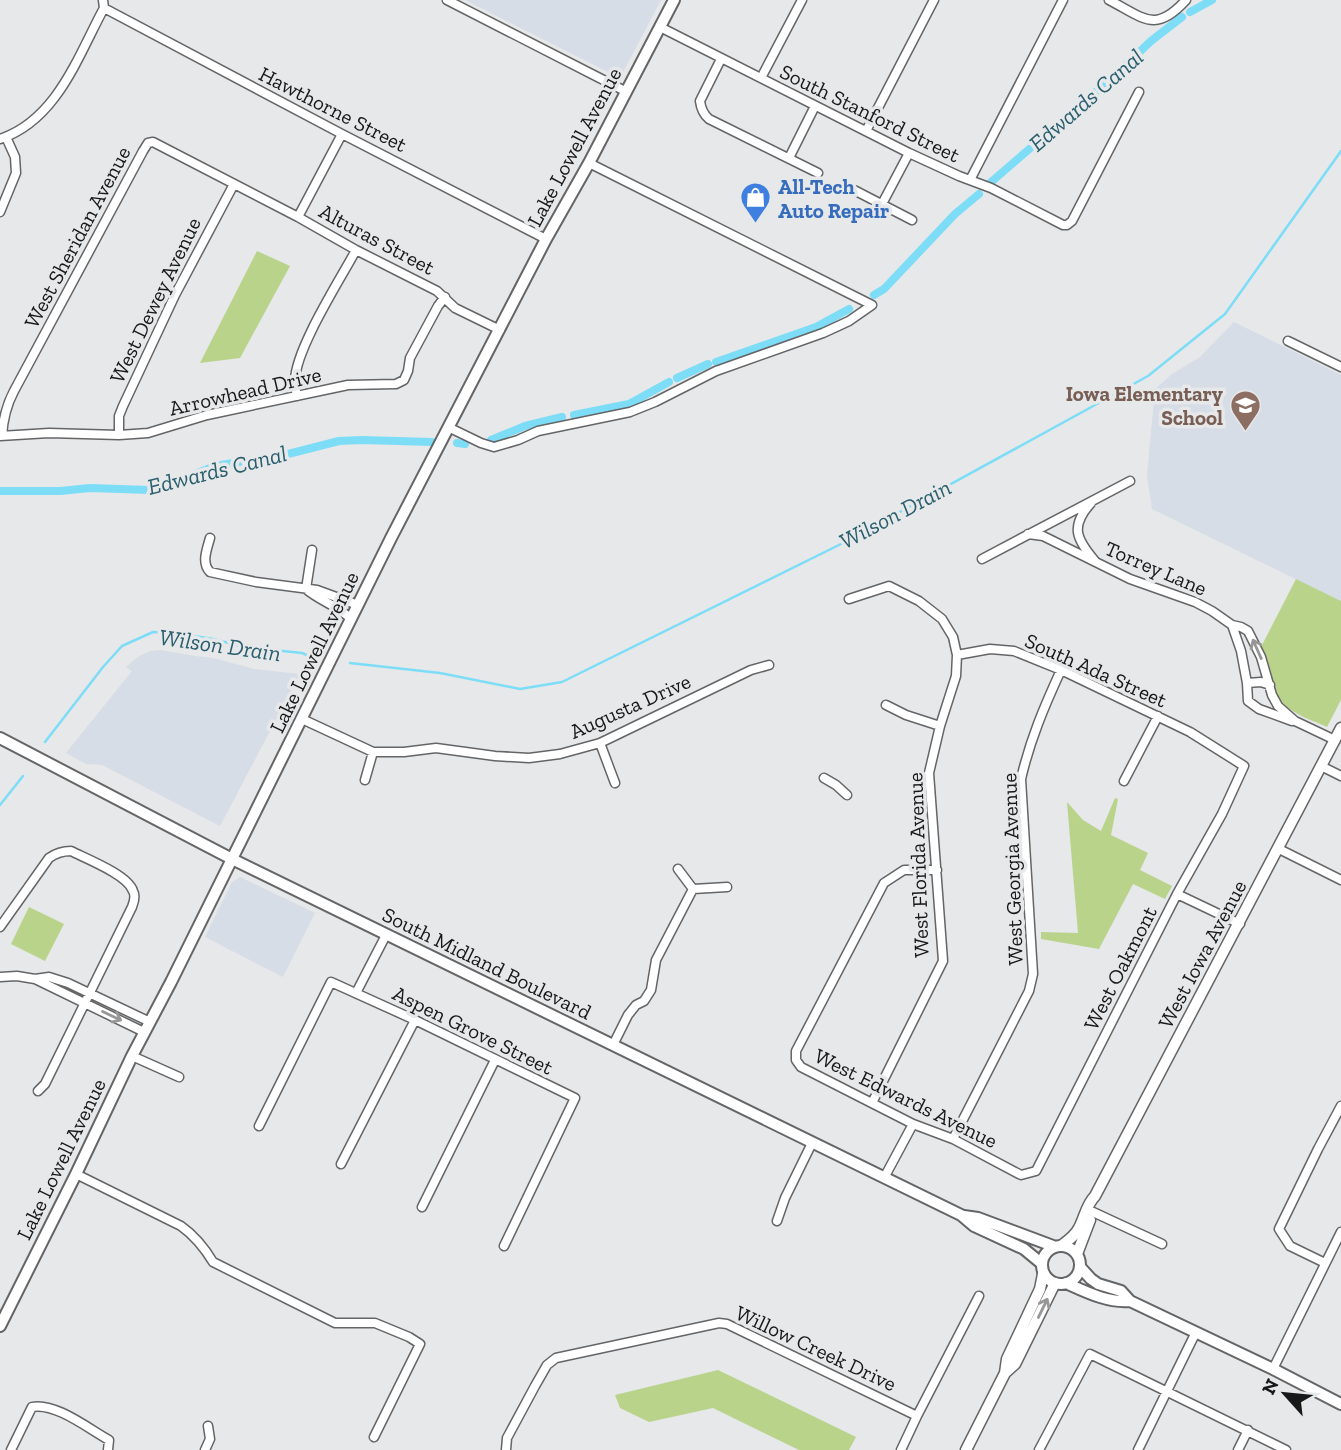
<svg xmlns="http://www.w3.org/2000/svg" width="1341" height="1450" viewBox="0 0 1341 1450" font-family="'Zilla Slab',serif">
  <rect width="100%" height="100%" fill="#e6e8ea"/>
  <path fill="#d7dde6" d="M465 0H661L620 78Z
    M1234 322 1341 375V601L1152 509 1147 475 1155 389 1172 374 1200 357Z
    M161 650 195 656 213 658 254 669 300 674 220 826 102 765 86 764 66 753 132 671 126 667 139 656 150 651Z
    M240 877 315 913 283 977 205 937 232 882Z"/>
  <path fill="#b9d38a" d="M257 251 290 266 240 358 200 363Z
    M1296 579 1341 601V700L1327 727C1314 721 1298 716 1287 707 1273 695 1267 664 1261 647Z
    M1115 798 1118 799 1111 835 1148 853 1140 870 1172 886 1165 899 1133 884 1099 949 1041 939V932L1078 933 1067 802 1083 820 1101 831Z
    M29 907 64 924 45 961 11 944Z
    M718 1370 856 1437 849 1450H799L713 1408 649 1422 620 1408 615 1395Z"/>
  <g fill="none" stroke-linecap="round" stroke-linejoin="round">
    <path stroke="#7dddf7" stroke-width="2.5" d="M350 663 440 673 520 689 562 682 845 542 1148 376 1225 314 1341 151
      M45 742 103 667 122 646 153 632 175 633 213 639 245 647 302 653 316 659
      M0 805 23 776"/>
    <path stroke="#7dddf7" stroke-width="8" d="M1190 12 1212 0
      M990 183 1114 76 1151 41 1182 17
      M874 295 884 289 955 214 979 194
      M716 362 816 327 849 309
      M677 378 708 364
      M574 415 629 404 669 382
      M491 440 525 426 562 417
      M457 443 465 444
      M0 491H60L90 488 149 490 160 488 215 466 288 454 339 441 362 440 432 442"/>
    <defs>
      <path id="minor" d="M447 0 625 91
        M1109 0C1144 18 1155 34 1186 0
        M104 8 340 133 546 239
        M660 27 909 153 959 176 991 188 1063 225H1067L1072 221 1139 92
        M721 59 700 101C701 109 703 114 709 119L818 173
        M761 78 802 0
        M866 131 934 0
        M0 139C57 120 78 56 104 8L103 0
        M789 158 815 106
        M970 180 1063 0
        M854 190 912 220
        M882 204 909 153
        M0 212 16 173 15 157 6 137
        M298 217 342 134
        M1288 341 1341 367
        M297 396C296 391 294 385 295 380 296 348 340 280 356 250
        M450 428 481 443 494 447 518 440 538 431 630 412 655 402 716 371 823 333 849 321 872 305 589 163
        M119 435V416L123 406 175 295 234 184
        M0 436 49 433 119 435 148 433 207 415 348 385 396 384 404 380 408 371 410 358 438 306 445 297
        M2 436C3 419 6 406 14 391L143 151 148 143 153 142 298 217 356 250 437 291 455 308 500 330
        M1091 503C1070 526 1076 539 1095 561
        M1028 534 1043 536 1130 579 1195 602 1212 611 1232 625 1241 627 1248 631 1261 657 1272 695 1278 706 1295 721 1335 740
        M210 538C207 549 201 563 210 572L256 582 317 590 358 605
        M982 559 1130 481
        M306 589C320 601 338 606 351 619
        M306 589 312 550
        M849 599 889 586 919 601 942 619 953 637 957 655 956 676 940 726 929 773 943 961 872 1103
        M1232 625 1241 651 1247 683 1248 701 1259 709 1292 721
        M1247 683 1261 682 1270 685
        M886 705 906 715 940 726
        M302 719 373 752H404L436 748 495 756 529 758 560 754 600 743 751 670 769 665
        M600 743 615 783
        M1321 766 1341 776
        M824 778 836 785 847 795
        M365 780 373 752
        M1124 781 1158 716
        M1279 849 1341 880
        M678 869 693 889
        M937 870H904L884 883 796 1051V1060L801 1067 913 1124 953 1139 1021 1175 1036 1171 1177 894 1222 814 1244 766 1190 732 1061 670 1014 651 990 649 957 655
        M693 889 727 887
        M1177 894 1240 924
        M0 927 49 858C56 853 62 851 71 851 87 859 128 875 133 891 136 896 134 902 132 907L45 1084 38 1091
        M0 977 17 976 35 979 49 977 68 983 150 1022
        M35 979 144 1032
        M356 993 386 935
        M613 1045 628 1015 636 1005 644 1001 651 990 656 960 693 889
        M132 1056 179 1077
        M259 1126 331 982 415 1020 575 1098 504 1246
        M953 1139 1029 991 1033 974 1021 779C1030 740 1044 707 1061 670
        M341 1164 415 1020
        M76 1174 181 1226C195 1236 204 1247 213 1262L335 1323H375L409 1337 420 1344 374 1437
        M884 1178 913 1124
        M422 1207 495 1060
        M1093 1212 1162 1244
        M777 1221 785 1198 812 1143
        M1325 1263 1290 1246 1279 1229 1318 1149 1341 1106
        M1273 1369 1341 1232
        M11 1450 32 1407C55 1402 89 1429 109 1440L108 1450
        M205 1450 210 1439 208 1426
        M506 1450 507 1438 535 1386 547 1365 556 1358 719 1323 727 1324 917 1416
        M901 1450 917 1416 979 1296
        M1039 1450 1090 1354 1286 1450
        M1138 1450 1196 1332
        M1238 1450 1248 1430"/>
      <path id="tertiary" d="M1062 1245C1069 1240 1075 1236 1079 1228 1085 1217 1086 1205 1095 1196L1341 728
        M1077 1254 1090 1220
        M1005 1373 1015 1364 1055 1283
        M966 1450 1005 1373 1007 1359 1040 1289 1043 1274"/>
      <path id="secondary" d="M0 738 232 859 961 1215 974 1226 1024 1249 1041 1263
        M964 1216 978 1218 1053 1246
        M1042 1265a19 19 0 1 1 38 0a19 19 0 1 1-38 0Z
        M1080 1267 1091 1279 1098 1284 1121 1291 1130 1301 1273 1369 1341 1404
        M1066 1283C1086 1292 1108 1303 1130 1301
        M0 1326 76 1174 132 1056 171 982 391 538 546 239 589 163 674 0"/>
    </defs>
    <use href="#minor" stroke="#646567" stroke-width="11"/>
    <use href="#tertiary" stroke="#646567" stroke-width="13"/>
    <use href="#secondary" stroke="#646567" stroke-width="14"/>
    <use href="#minor" stroke="#fff" stroke-width="8"/>
    <use href="#tertiary" stroke="#fff" stroke-width="10"/>
    <use href="#secondary" stroke="#fff" stroke-width="10"/>
  </g>
  <defs><path id="oneway-shaft" d="M-6 0H5M1.5-3L5.5 0L1.5 3" fill="none" stroke-width="1.6" stroke-linecap="round" stroke-linejoin="round" transform="scale(1.75)"/></defs>
  <g stroke="#979798">
    <use href="#oneway-shaft" transform="translate(1257 649) rotate(-114)"/>
    <use href="#oneway-shaft" transform="translate(112 1016) rotate(26)"/>
    <use href="#oneway-shaft" transform="translate(1043 1308) rotate(-64)"/>
  </g>
  <defs>
    <symbol id="shop-pin" viewBox="-11 -11 22 30"><path d="M0 17L-7.5 6A9.5 9.5 0 1 1 7.5 6Z" fill="#3f7fe0" stroke="#e6e8ea"/><path d="M-5-2.5h2.3a2.7 3.5 0 0 1 5.4 0H5L5.5 6h-11ZM-1.5-2.5h3a1.5 2.3 0 0 0-3 0Z" fill="#fff"/></symbol>
    <symbol id="school-pin" viewBox="-11 -11 22 30"><path d="M0 17L-7.5 6A9.5 9.5 0 1 1 7.5 6Z" fill="#8d6e63" stroke="#e6e8ea"/><path d="M0-5L7-2L0 1L-7-2ZM-4 1L0 2.5L4 1V4Q0 6-4 4Z" fill="#fff"/></symbol>
  </defs>
  <g fill-rule="evenodd">
    <use href="#shop-pin" x="738" y="180" width="35" height="47"/>
    <use href="#school-pin" x="1228" y="388" width="35" height="47"/>
  </g>
  <g text-anchor="middle" dominant-baseline="central" stroke-width="7" stroke-linejoin="round" paint-order="stroke">
    <g font-size="21" fill="#181819" stroke="#e6e8ea">
      <text transform="translate(333 109) rotate(27)">Hawthorne Street</text>
      <text transform="translate(870 113) rotate(26)">South Stanford Street</text>
      <text transform="translate(574 147) rotate(-62)">Lake Lowell Avenue</text>
      <text transform="translate(77 237) rotate(-62)">West Sheridan Avenue</text>
      <text transform="translate(377 239) rotate(28)">Alturas Street</text>
      <text transform="translate(155 300) rotate(-64)">West Dewey Avenue</text>
      <text transform="translate(245 391) rotate(-13)">Arrowhead Drive</text>
      <text transform="translate(1156 568) rotate(23)">Torrey Lane</text>
      <text transform="translate(314 652) rotate(-64)">Lake Lowell Avenue</text>
      <text transform="translate(1096 670) rotate(24)">South Ada Street</text>
      <text transform="translate(630 706) rotate(-24)">Augusta Drive</text>
      <text transform="translate(918 865) rotate(-92)">West Florida Avenue</text>
      <text transform="translate(1012 869) rotate(-92)">West Georgia Avenue</text>
      <text transform="translate(1202 954) rotate(-62)">West Iowa Avenue</text>
      <text transform="translate(487 963) rotate(26)">South Midland Boulevard</text>
      <text transform="translate(1120 968) rotate(-63)">West Oakmont</text>
      <text transform="translate(473 1030) rotate(26)">Aspen Grove Street</text>
      <text transform="translate(906 1098) rotate(26)">West Edwards Avenue</text>
      <text transform="translate(61 1159) rotate(-64)">Lake Lowell Avenue</text>
      <text transform="translate(816 1348) rotate(25)">Willow Creek Drive</text>
    </g>
    <g font-size="21" font-weight="bold" fill="#366cbe" stroke="#e6e8ea" text-anchor="start">
      <text x="778" y="186">All-Tech<tspan x="778" dy="24">Auto Repair</tspan></text>
    </g>
    <g font-size="21" font-weight="bold" fill="#785e54" stroke="#e6e8ea" text-anchor="end">
      <text x="1223" y="393">Iowa Elementary<tspan x="1223" dy="24">School</tspan></text>
    </g>
    <g font-size="23" font-style="italic" fill="#295e6d" stroke="#e6e8ea">
      <text transform="translate(1086 100) rotate(-41)">Edwards Canal</text>
      <text transform="translate(217 470) rotate(-14)">Edwards Canal</text>
      <text transform="translate(895 514) rotate(-28)">Wilson Drain</text>
      <text transform="translate(220 645) rotate(8)">Wilson Drain</text>
    </g>
  </g>
  <g transform="translate(1285 1394) rotate(297)" stroke="#e6e8ea" stroke-width="5" paint-order="stroke">
  <path d="M0-5L12 26L0 18L-12 26Z" fill="#181819"/>
  <text y="-10" font-size="19" font-weight="bold" text-anchor="middle" fill="#181819">N</text>
  </g>
</svg>
